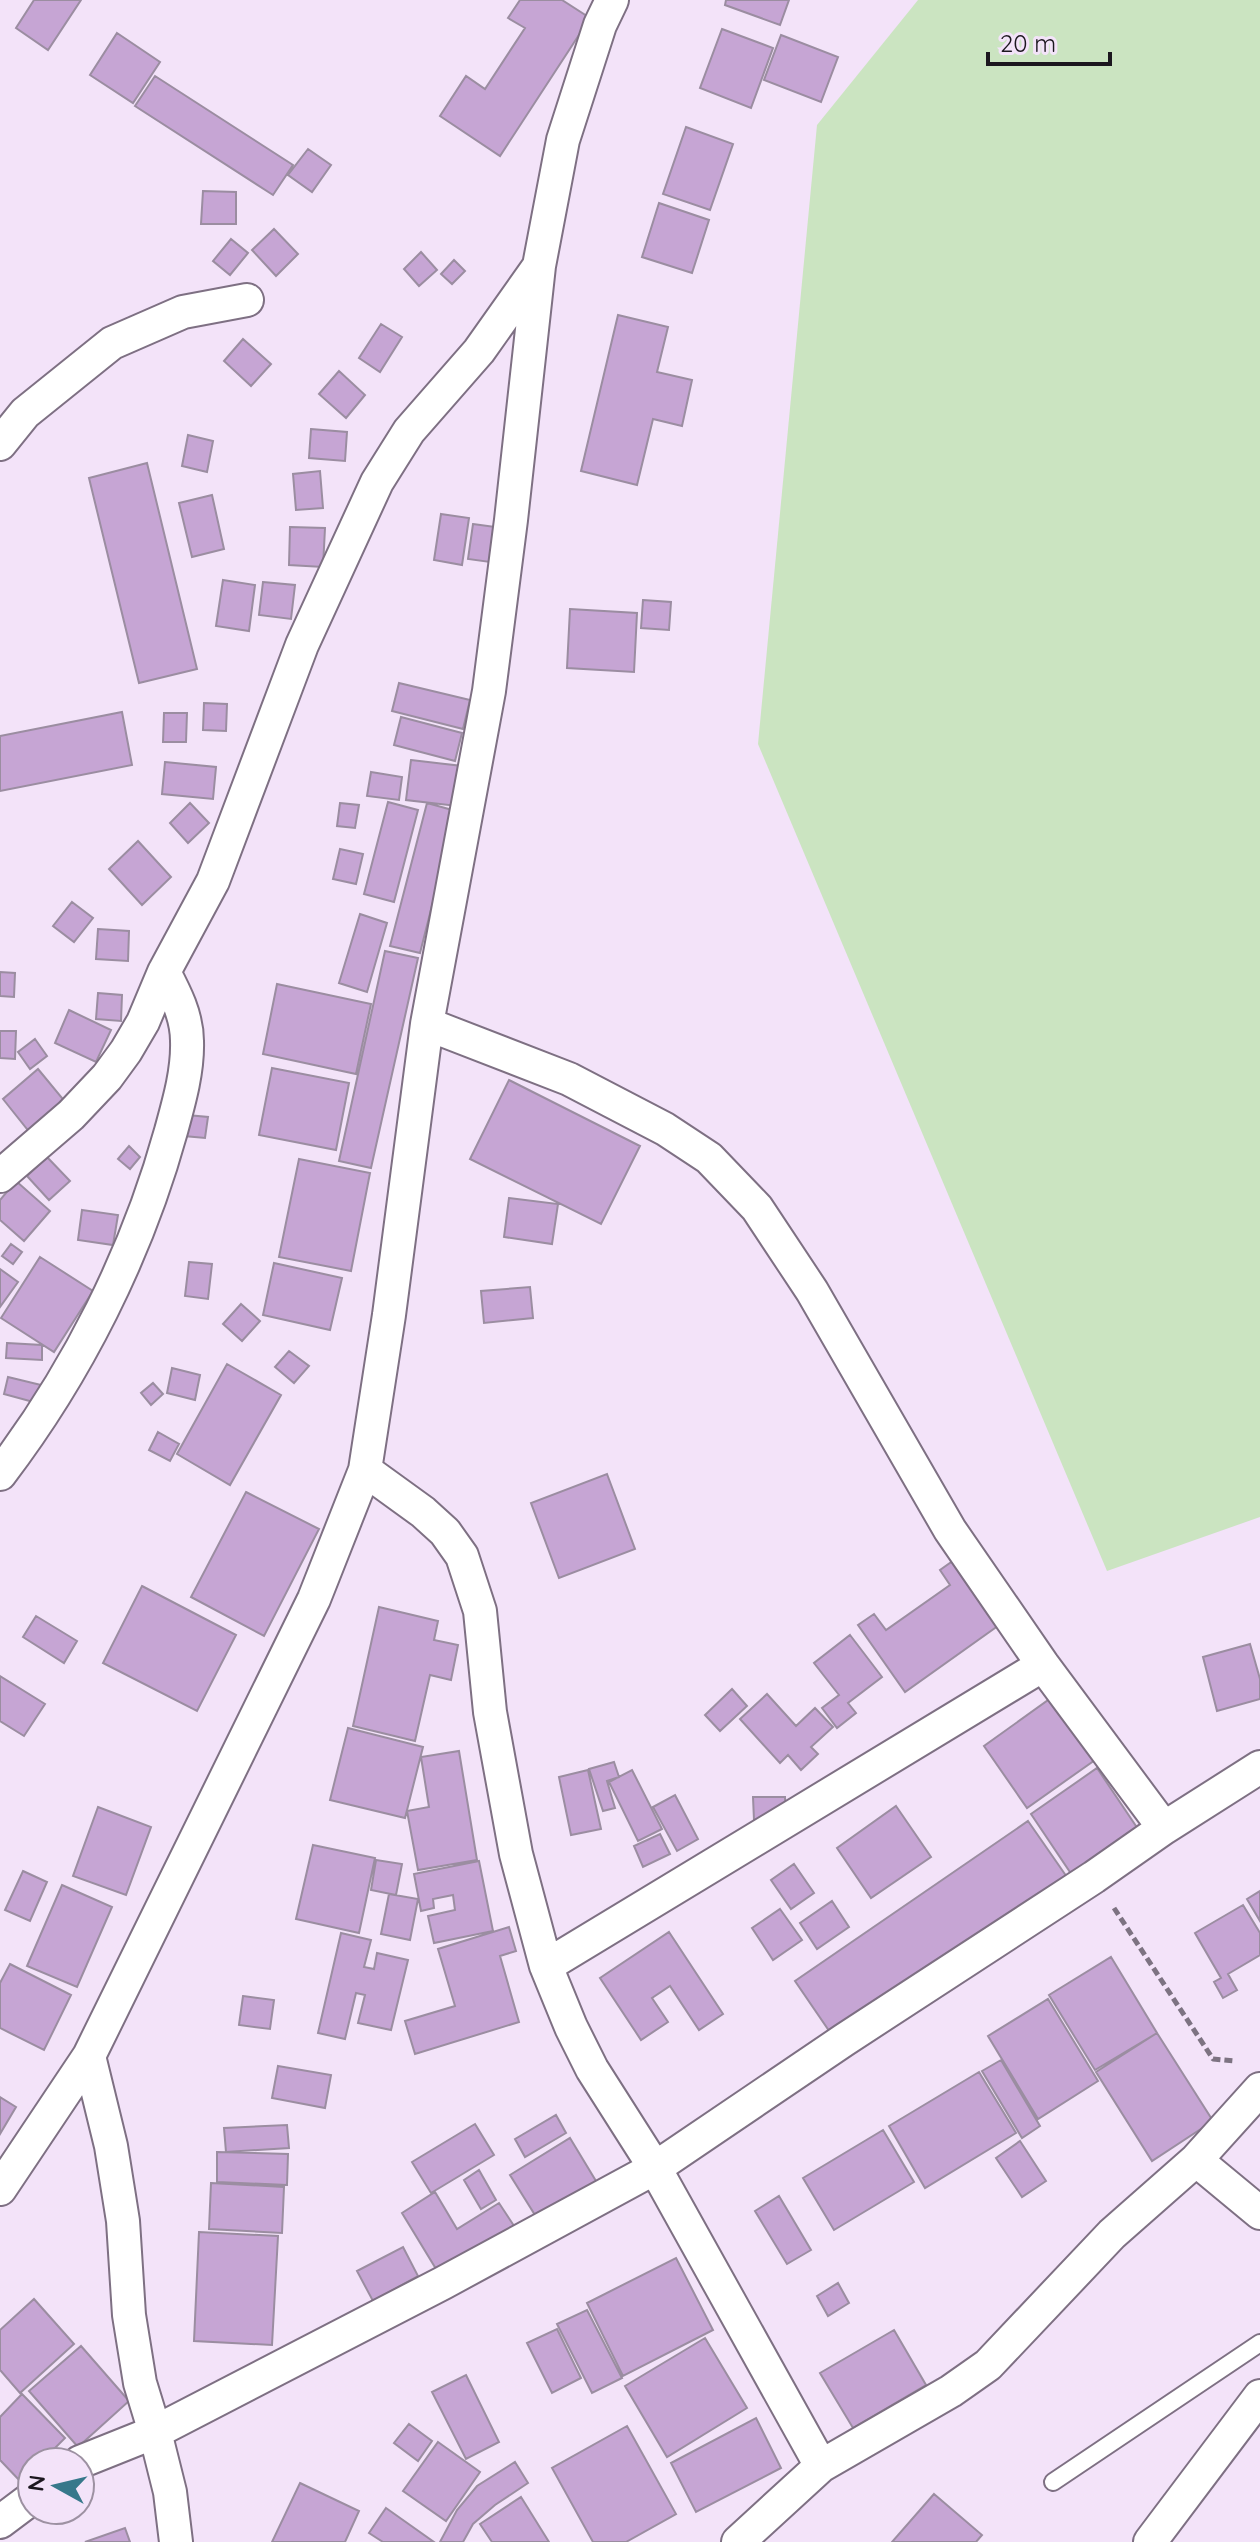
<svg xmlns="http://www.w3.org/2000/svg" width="1260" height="2542" viewBox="0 0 1260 2542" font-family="Quicksand,sans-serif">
  <rect width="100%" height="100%" fill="#f3e3f9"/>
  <path fill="#cbe4c1" d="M918 0H1260V1517L1107 1571 758 744 817 125Z"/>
  <path fill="#c6a5d4" stroke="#9b8da1" stroke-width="2" d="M34 0H81L48 50 16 28Z
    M520 0H562L590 18 500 156 440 116 466 76 485 89 525 28 508 18Z
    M726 0H789L780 25 725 5Z
    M722 29 773 48 751 108 700 88Z
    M117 33 160 62 133 103 90 75Z
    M781 35 838 57 821 102 764 80Z
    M155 76 293 165 273 195 135 106Z
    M686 127 733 144 710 210 663 194Z
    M308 149 331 165 312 192 288 175Z
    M203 191 236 192V224H201Z
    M659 203 709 220 692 273 642 257Z
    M274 229 298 254 276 276 252 250Z
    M231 239 248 253 230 275 213 261Z
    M421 252 437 270 419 286 404 269Z
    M454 260 465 271 452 284 441 274Z
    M618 315 668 327 657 372 692 380 682 426 653 419 637 485 581 471Z
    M381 324 402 337 380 372 359 358Z
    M243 339 271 364 251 386 224 361Z
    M339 371 365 395 346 418 319 394Z
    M311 429 347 432 345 461 309 458Z
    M188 435 213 441 207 472 182 466Z
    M147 463 197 669 139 683 89 478Z
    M320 471 323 508 296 510 293 474Z
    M212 495 224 549 192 557 179 503Z
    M441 514 469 518 462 565 434 560Z
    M473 524 503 528 497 563 468 559Z
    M290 527 325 528 323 567 289 565Z
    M223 580 255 585 249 631 216 626Z
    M263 582 295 585 291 619 259 615Z
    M643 600 671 602 669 630 641 628Z
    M570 609 637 613 634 672 567 668Z
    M399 683 470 700 463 729 392 711Z
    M204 703 227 704 226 731 203 730Z
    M122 712 132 765 0 791V736Z
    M164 713H187L186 742H163Z
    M401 717 462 733 455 761 394 745Z
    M411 760 462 766 457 806 406 800Z
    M165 762 216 767 213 799 162 794Z
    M371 772 402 777 399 800 367 796Z
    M388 802 418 810 394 902 364 894Z
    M190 803 209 823 188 843 170 823Z
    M340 803 359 805 355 828 337 826Z
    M427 803 456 811 420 953 390 946Z
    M138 841 171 877 142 905 109 869Z
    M340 849 363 854 356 884 333 879Z
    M72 902 93 918 74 942 53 926Z
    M360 914 387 923 367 992 339 983Z
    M98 929 129 931 128 961 96 959Z
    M385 951 418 958 371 1168 339 1161Z
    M0 972 15 973 14 997 0 996Z
    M277 984 371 1004 356 1074 263 1054Z
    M98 993 122 995 121 1021 96 1019Z
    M69 1010 111 1030 96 1062 55 1043Z
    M0 1031H16L15 1059 0 1058Z
    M35 1039 47 1056 30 1069 18 1052Z
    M272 1068 349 1083 336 1150 259 1135Z
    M38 1069 67 1104 31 1134 3 1099Z
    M509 1080 640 1146 601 1224 470 1159Z
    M187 1115 208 1117 205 1138 184 1136Z
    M129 1146 140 1157 130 1169 118 1159Z
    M47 1157 70 1181 49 1200 27 1176Z
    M299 1159 370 1173 351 1271 279 1257Z
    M16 1181 50 1211 24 1241 0 1220V1200Z
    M509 1198 558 1204 552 1244 504 1237Z
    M82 1210 118 1215 113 1245 78 1240Z
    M11 1244 22 1252 13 1264 2 1256Z
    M40 1257 93 1291 54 1352 1 1318Z
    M189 1262 212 1264 208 1299 185 1296Z
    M274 1263 342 1278 330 1330 263 1315Z
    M0 1269 18 1282 0 1307Z
    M530 1287 533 1318 484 1323 481 1291Z
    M241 1304 260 1321 242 1341 223 1324Z
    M7 1343 42 1345V1360L6 1358Z
    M289 1351 309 1366 294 1383 275 1367Z
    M227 1364 281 1395 230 1485 177 1454Z
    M172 1368 200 1375 195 1400 167 1393Z
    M8 1377 41 1385 37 1403 4 1394Z
    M153 1383 163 1394 151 1405 141 1393Z
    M158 1432 179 1444 170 1461 149 1450Z
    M607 1474 635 1549 559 1578 531 1503Z
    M246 1492 319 1529 264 1636 191 1597Z
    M957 1558 1002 1623 905 1692 858 1625 874 1614 886 1630 950 1585 940 1570Z
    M142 1586 236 1635 197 1711 103 1663Z
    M379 1607 438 1621 434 1640 458 1645 451 1680 430 1675 415 1741 353 1726Z
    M36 1616 77 1641 64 1663 23 1637Z
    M850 1635 882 1677 848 1703 856 1713 837 1728 822 1708 839 1695 814 1663Z
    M1250 1644 1260 1679V1699L1217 1711 1203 1657Z
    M0 1676 45 1704 24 1736 0 1721Z
    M732 1689 747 1706 720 1731 705 1715Z
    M767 1694 796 1726 815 1708 833 1727 811 1747 818 1754 801 1770 788 1755 780 1763 740 1719Z
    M1051 1698 1095 1760 1027 1808 984 1746Z
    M348 1728 423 1747 405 1818 330 1800Z
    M459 1751 477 1860 418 1870 407 1811 429 1807 421 1757Z
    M614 1762 619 1777 607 1781 615 1808 603 1811 589 1769Z
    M1097 1768 1142 1835 1076 1881 1031 1814Z
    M588 1770 601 1829 571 1835 559 1777Z
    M632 1770 662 1829 638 1841 609 1782Z
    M675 1795 698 1839 677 1851 653 1807Z
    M753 1797H785L786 1819 754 1820Z
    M896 1806 931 1857 871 1898 837 1848Z
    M98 1807 151 1827 126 1895 73 1876Z
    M1028 1821 1069 1880 836 2041 795 1981Z
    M660 1834 670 1854 643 1867 634 1846Z
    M313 1845 375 1858 359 1933 296 1919Z
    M376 1860 402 1864 396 1895 371 1890Z
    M479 1861 493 1931 434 1943 428 1916 455 1910 453 1895 433 1899 434 1908 421 1911 414 1874Z
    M794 1864 814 1893 791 1909 771 1880Z
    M23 1871 47 1882 30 1921 5 1910Z
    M62 1885 112 1907 77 1987 27 1966Z
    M1260 1891V1921L1247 1899Z
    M389 1894 418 1899 410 1940 381 1934Z
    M832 1901 849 1927 817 1949 800 1923Z
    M1243 1905 1260 1933V1955L1228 1974 1237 1990 1223 1998 1214 1982 1221 1978 1195 1933Z
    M780 1909 802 1940 773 1960 752 1928Z
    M509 1927 516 1951 500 1956 519 2022 415 2054 405 2021 455 2006 438 1949Z
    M669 1932 723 2014 699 2030 670 1986 652 1998 668 2022 641 2040 600 1978Z
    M341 1933 371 1940 364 1967 374 1969 377 1953 408 1960 391 2030 358 2023 365 1995 356 1993 345 2039 318 2033Z
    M1111 1957 1157 2033 1095 2070 1049 1995Z
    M10 1964 71 1995 44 2050 0 2028V1983Z
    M243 1996 274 2000 270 2029 239 2025Z
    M1048 1999 1098 2081 1038 2119 988 2036Z
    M1157 2033 1213 2121 1152 2161 1096 2072Z
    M1001 2060 1040 2126 1022 2138 982 2071Z
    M278 2066 331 2075 325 2108 272 2098Z
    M979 2072 1016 2133 925 2188 889 2126Z
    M0 2097 16 2107 0 2134Z
    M556 2115 566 2133 525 2157 515 2139Z
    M475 2124 494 2155 431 2193 412 2162Z
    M287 2125 289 2148 226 2152 224 2128Z
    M883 2130 914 2182 834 2230 803 2178Z
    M570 2138 599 2186 540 2223 510 2175Z
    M1020 2141 1046 2181 1022 2197 996 2158Z
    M217 2152 288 2154 287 2185 217 2182Z
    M479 2170 496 2200 481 2209 464 2180Z
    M211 2183 284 2187 282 2233 209 2229Z
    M435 2192 457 2229 499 2203 520 2235 444 2282 402 2213Z
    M779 2196 811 2250 787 2264 755 2211Z
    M199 2232 278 2236 272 2345 194 2341Z
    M403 2247 418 2276 373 2301 357 2271Z
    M676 2258 713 2330 623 2376 587 2303Z
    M838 2283 849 2303 828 2316 817 2296Z
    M34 2299 74 2344 20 2393 0 2370V2330Z
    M587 2310 622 2378 592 2393 557 2324Z
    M557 2329 581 2378 552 2393 527 2343Z
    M894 2330 926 2385 853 2428 820 2373Z
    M705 2338 747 2408 667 2457 625 2386Z
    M81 2346 129 2401 78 2447 29 2391Z
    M466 2375 499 2442 466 2459 432 2392Z
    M22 2394 65 2438 41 2462H32V2471L21 2482 0 2460V2417Z
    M756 2418 781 2468 696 2512 671 2463Z
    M409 2424 432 2441 418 2461 394 2443Z
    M627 2426 676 2514 626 2542H593L552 2468Z
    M438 2442 480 2472 446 2521 403 2491Z
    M515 2462 528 2483 495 2505 473 2524 463 2542H440L457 2510 477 2486Z
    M300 2483 359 2511 345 2542H272Z
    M934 2494 982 2535 976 2542H892Z
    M521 2497 549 2542H492L480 2524Z
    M386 2508 434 2542H383L369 2533Z
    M125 2528 130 2542H85Z"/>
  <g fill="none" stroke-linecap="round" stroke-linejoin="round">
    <defs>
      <path id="lane" d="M1053 2482 1260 2343"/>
      <path id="street" d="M0 444 25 413 112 343 183 312 247 300
        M427 1024 569 1079 665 1129 709 1158 757 1208 812 1291 950 1530 1043 1665 1164 1828
        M0 1176 71 1115 107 1077 126 1051 143 1022 164 972 213 881 302 645 377 482 409 431 479 351 537 269
        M365 1470 423 1512 445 1532 462 1556 480 1611 490 1712 516 1854 546 1966 571 2027 592 2069 655 2168 821 2466
        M0 1474C77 1373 137 1254 171 1131 179 1102 188 1071 187 1041 187 1016 175 993 164 972
        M546 1966 1043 1665
        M89 2056 111 2146 123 2221 129 2315 140 2383 155 2432 170 2492 176 2542
        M1196 2160 1260 2213
        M0 2189 89 2056 314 1599 365 1470 389 1315 427 1024 489 691 511 520 539 266 563 140 600 25 612 0
        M80 2462 155 2432 443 2283 655 2168 844 2040 1094 1877 1164 1828 1260 1767
        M0 2522 32 2498
        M738 2542 821 2466 951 2391 988 2365 1112 2234 1196 2160 1260 2089
        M1150 2542 1260 2396"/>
    </defs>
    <use href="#lane" stroke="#7e7083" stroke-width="20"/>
    <use href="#street" stroke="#7e7083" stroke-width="36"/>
    <path stroke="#7d7382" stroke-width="5" stroke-dasharray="8 4" stroke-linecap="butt" d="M1114 1908 1213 2059 1234 2061"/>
    <use href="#lane" stroke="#fff" stroke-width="16"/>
    <use href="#street" stroke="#fff" stroke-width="32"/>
  </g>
  <g transform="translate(56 2486) rotate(278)"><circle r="38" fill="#f3e3f9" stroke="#9d91a2" stroke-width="2"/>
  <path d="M0-6L14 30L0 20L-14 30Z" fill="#37788b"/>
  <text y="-12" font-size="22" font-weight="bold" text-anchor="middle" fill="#1c171f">N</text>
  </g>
  <path d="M988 52v12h122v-12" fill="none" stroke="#1c171f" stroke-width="4"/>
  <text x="1000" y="52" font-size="24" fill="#1c171f" stroke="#f3e3f9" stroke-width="6" paint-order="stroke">20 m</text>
</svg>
